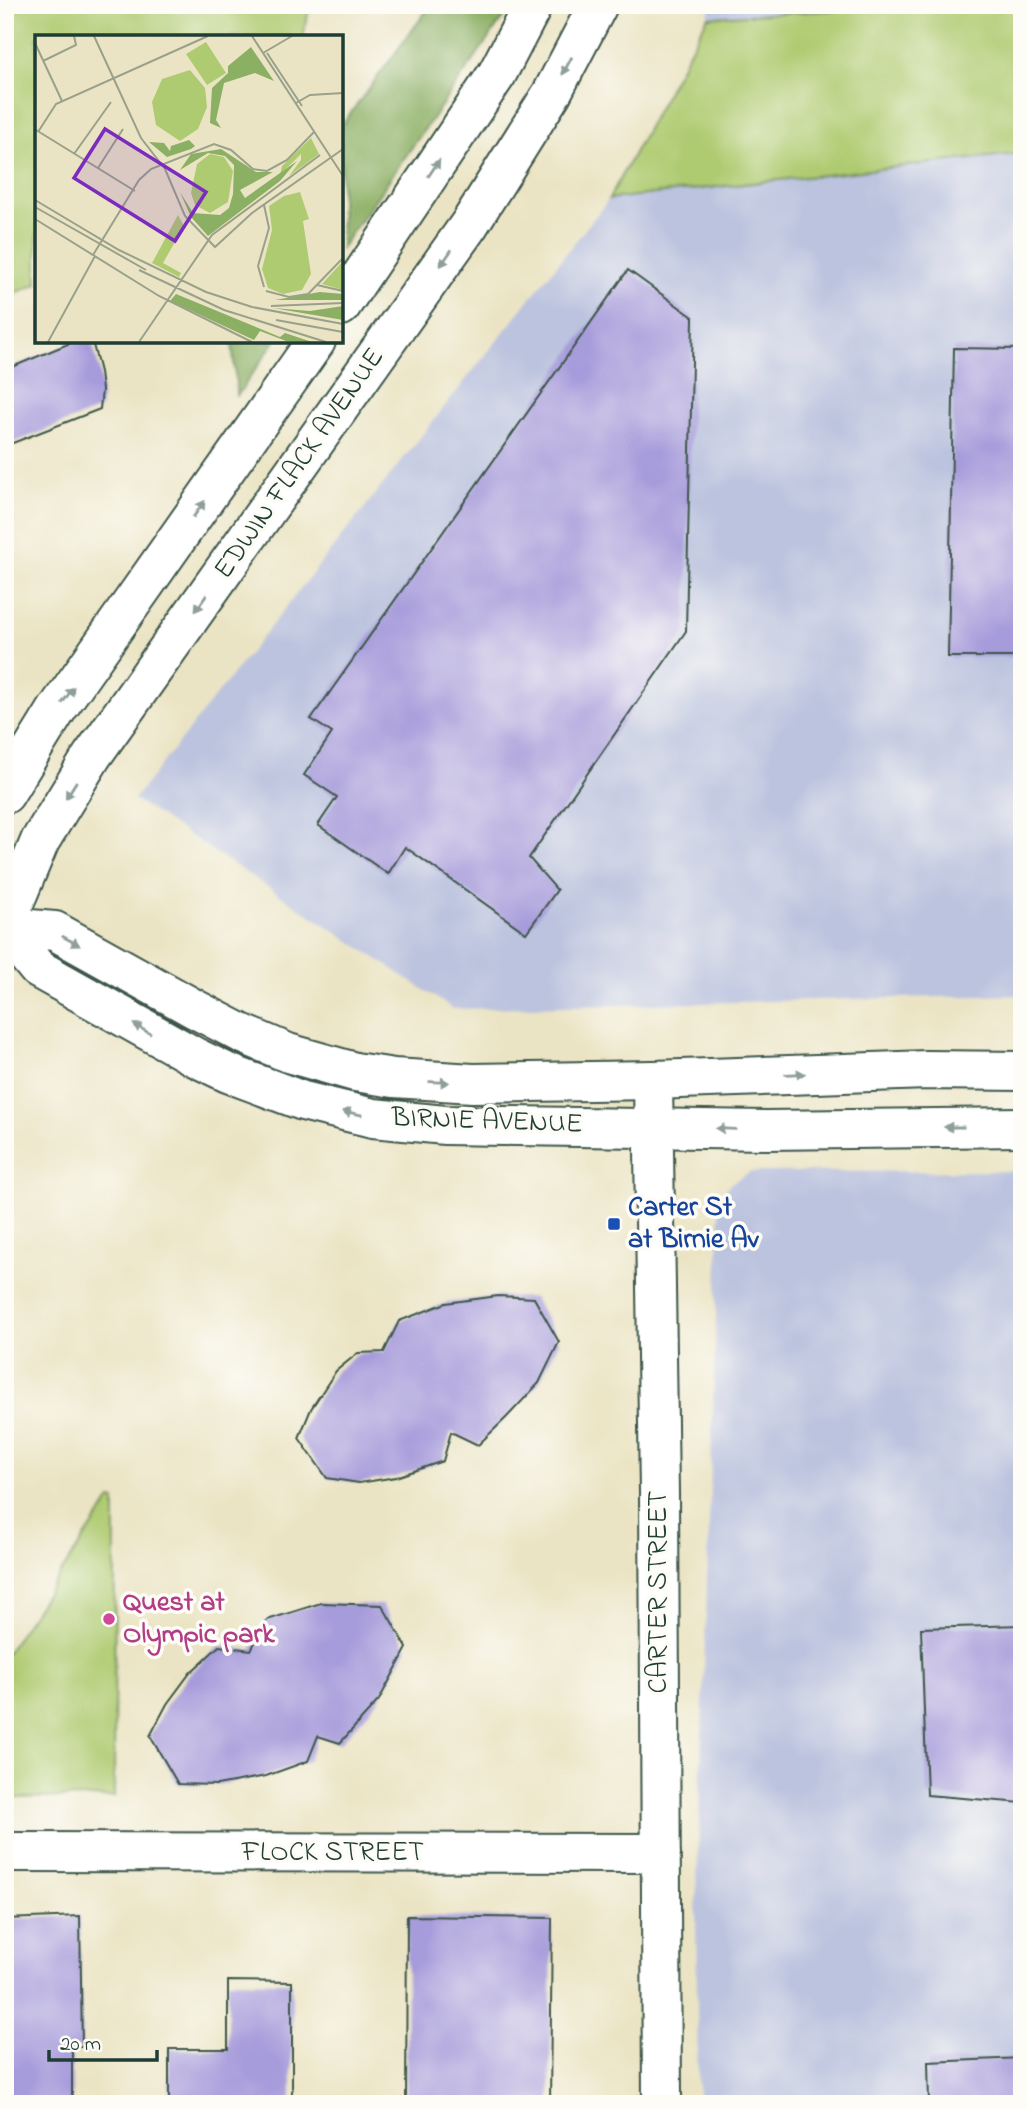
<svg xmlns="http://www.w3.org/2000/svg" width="1027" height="2109" viewBox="0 0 1027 2109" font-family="'Indie Flower',sans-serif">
  <rect width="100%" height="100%" fill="#fdfcf7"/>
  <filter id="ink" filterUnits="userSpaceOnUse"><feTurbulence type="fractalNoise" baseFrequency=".0143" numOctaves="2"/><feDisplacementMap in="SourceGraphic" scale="14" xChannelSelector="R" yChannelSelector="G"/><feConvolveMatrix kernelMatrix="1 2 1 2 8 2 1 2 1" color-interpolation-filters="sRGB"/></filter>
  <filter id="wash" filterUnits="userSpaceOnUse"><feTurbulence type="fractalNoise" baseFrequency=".00686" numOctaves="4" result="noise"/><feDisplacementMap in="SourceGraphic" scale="28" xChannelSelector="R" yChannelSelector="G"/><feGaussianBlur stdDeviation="1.57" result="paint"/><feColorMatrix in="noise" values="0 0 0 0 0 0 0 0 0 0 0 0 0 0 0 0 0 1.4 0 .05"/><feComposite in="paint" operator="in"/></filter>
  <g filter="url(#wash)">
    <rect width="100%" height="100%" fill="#ebe4c4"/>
    <path fill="#bbc3de" d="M710 5H943L708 17Z
      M1022 153V995L453 1009 134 799 609 199Z
      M1022 1171V2104H698L696 1912 720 1196 731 1183 750 1172Z"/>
    <path fill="#afcb71" stroke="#678452" stroke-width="2" d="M5 5H310L303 37H37V284L5 297Z
      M943 5H1022V153L609 199 708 17Z
      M111 1499 115 1500 114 1797 5 1798V1655Z"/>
    <path fill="#8baf63" stroke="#55764c" stroke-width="2" d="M431 5H512L341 248V126Z
      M232 341H275L237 396Z"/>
    <g id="blocks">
      <path fill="#a79cdb" d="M628 270 693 317 686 631 529 858 557 890 526 933 405 847 388 874 318 825 337 797 304 775 332 733 311 719Z
        M75 341H92L100 372 102 390 100 409 5 446V370Z
        M954 348 1022 349V657H948Z
        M498 1296 534 1298 559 1342 539 1383 507 1417 478 1445 451 1432 443 1461 396 1477 359 1483 327 1478 299 1438 311 1409 336 1371 358 1353 384 1352 399 1321 446 1303Z
        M321 1603 382 1605 407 1648 379 1700 340 1743 318 1736 308 1761 266 1776 217 1785 178 1784 150 1736 167 1704 190 1673 219 1646 251 1650 267 1620Z
        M1022 1625V1803L927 1795 921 1628Z
        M80 1916 82 2047H72V2104H5V1919Z
        M407 1916 552 1918 550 2104H406Z
        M228 1981 292 1982V2104H169V2049H228Z
        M1022 2058V2104H929L928 2062Z"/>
    </g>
  </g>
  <g filter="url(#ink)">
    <use href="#blocks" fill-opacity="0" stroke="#3e564a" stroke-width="2"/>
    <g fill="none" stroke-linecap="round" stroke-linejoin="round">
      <defs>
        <path id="minor" d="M653 1080 659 1493 662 2104
          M5 1852 661 1853"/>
        <path id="tertiary" d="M341 306 497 74 533 5
          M5 794 58 708 316 341
          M5 925 40 841 92 756 469 225 552 93 598 5
          M5 927 55 931 195 1009 241 1033 288 1053 355 1072 394 1078 473 1083 653 1080 927 1070 1022 1071
          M5 929 38 969 195 1057 228 1073 303 1101 373 1118 445 1125 766 1130 1022 1127"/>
      </defs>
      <use href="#minor" stroke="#3e564a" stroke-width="42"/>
      <use href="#tertiary" stroke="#3e564a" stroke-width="42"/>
      <use href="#minor" stroke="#fff" stroke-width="38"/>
      <use href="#tertiary" stroke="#fff" stroke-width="38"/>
    </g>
    <defs><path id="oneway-solid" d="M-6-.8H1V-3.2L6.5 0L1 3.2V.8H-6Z" transform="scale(1.75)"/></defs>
    <g fill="#8f9e9a">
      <use href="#oneway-solid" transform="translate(567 66) rotate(118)"/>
      <use href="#oneway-solid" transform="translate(434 168) rotate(-56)"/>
      <use href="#oneway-solid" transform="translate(446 258) rotate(125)"/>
      <use href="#oneway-solid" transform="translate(199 509) rotate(-55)"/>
      <use href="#oneway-solid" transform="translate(201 603) rotate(125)"/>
      <use href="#oneway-solid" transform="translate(68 695) rotate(-55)"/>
      <use href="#oneway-solid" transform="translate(71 790) rotate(122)"/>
      <use href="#oneway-solid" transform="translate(71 941) rotate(29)"/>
      <use href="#oneway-solid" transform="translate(142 1029) rotate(-150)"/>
      <use href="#oneway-solid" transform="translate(795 1074) rotate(-2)"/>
      <use href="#oneway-solid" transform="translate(439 1082) rotate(2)"/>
      <use href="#oneway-solid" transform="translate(352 1113) rotate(-168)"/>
      <use href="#oneway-solid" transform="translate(954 1127) rotate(180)"/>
      <use href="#oneway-solid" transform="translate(726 1129) rotate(-178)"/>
    </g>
  </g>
  <rect fill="#1a4fb4" stroke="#fdfcf7" stroke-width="2.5" x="607" y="1217" width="14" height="14" rx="3.5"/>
  <circle fill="#d1479c" stroke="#fdfcf7" stroke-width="2.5" cx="109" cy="1619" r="7"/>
  <g text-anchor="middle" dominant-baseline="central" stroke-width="7" stroke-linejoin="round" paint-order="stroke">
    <g font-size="28" fill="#1f3d34" stroke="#fdfcf7">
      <text transform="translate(300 464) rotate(-55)">EDWIN FLACK AVENUE</text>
      <text transform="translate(487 1122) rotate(2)">BIRNIE AVENUE</text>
      <text transform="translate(659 1592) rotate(-90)">CARTER STREET</text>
      <text x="333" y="1853">FLOCK STREET</text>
    </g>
    <g font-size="28" font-weight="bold" fill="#164399" stroke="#fdfcf7" text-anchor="start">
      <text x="628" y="1208">Carter St<tspan x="628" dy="32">at Birnie Av</tspan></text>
    </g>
    <g font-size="28" font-weight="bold" fill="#b23c85" stroke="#fdfcf7" text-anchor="start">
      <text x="123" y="1603">Quest at<tspan x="123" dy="32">Olympic park</tspan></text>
    </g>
  </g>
  <g transform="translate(35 35)">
    <rect width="308" height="308" fill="#ebe4c4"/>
    <path d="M171 7 191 38 172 50 151 19ZM155 35 170 53 172 72 163 94 145 106 121 90 117 67 127 44ZM276 103 284 119 254 141 266 125V119L245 140 247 131ZM175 119 189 122 198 136 193 167 175 178 160 170 156 158 162 129ZM265 157 274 184 268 186 276 239 267 255 248 259 233 253 227 234 237 195 234 171 249 161ZM143 180 149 191 128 228 146 238 144 242 117 228ZM308 226V255L287 249Z" fill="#afcb71"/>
    <path d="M216 12 239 46 220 38 189 48 181 85 186 93 175 88 177 53 193 38V31ZM154 105 160 111 156 114 132 122 114 107 129 108 135 116 136 111ZM186 114 221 137H238L205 155 210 163 262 126 245 146 173 201 156 182 145 157 158 178 185 180 194 173 198 159 199 130 190 121 173 118 145 135 156 119ZM285 257 308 259V265H240ZM141 259 245 302 250 298 277 307 251 306 225 296 219 305 135 266ZM308 271V285L238 273 275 276Z" fill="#8baf63"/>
    <path fill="none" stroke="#99a18a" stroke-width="2" d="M59 1 106 103 130 134 150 181 180 212 217 178 308 114M217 1 308 141M0 8 27 66M228 18 257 1M232 18 267 71M8 26 41 10 39 1M261 68 275 60 308 58M1 95 100 156M3 97 21 69 173 1M39 119 76 67M63 133 88 94M0 165 84 215 171 257 217 272 308 289M229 170 234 193 223 231 229 252M0 172 111 235M0 184 124 261 217 307M58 220 104 145 116 134 179 109 196 115 218 134 232 136 252 125 279 97M104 235 189 275 291 307M282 250 308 256M231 256 254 262 273 259 308 223M236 271 308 268M241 285 308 297M13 307 60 221M104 307 177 200 285 120"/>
    <path fill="#7b2cbf" fill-opacity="0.15" stroke="#7b2cbf" stroke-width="3.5" d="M70 94 171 157 140 206 39 143Z"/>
    <rect width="308" height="308" fill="none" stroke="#1f3d34" stroke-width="3.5"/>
  </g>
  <rect width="1027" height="2109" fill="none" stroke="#fdfcf7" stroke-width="28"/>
  <path d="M49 2050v10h108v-10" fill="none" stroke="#1f3d34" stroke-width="3.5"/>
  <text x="60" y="2050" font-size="21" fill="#1f3d34" stroke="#fdfcf7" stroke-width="5" paint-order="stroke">20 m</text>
</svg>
